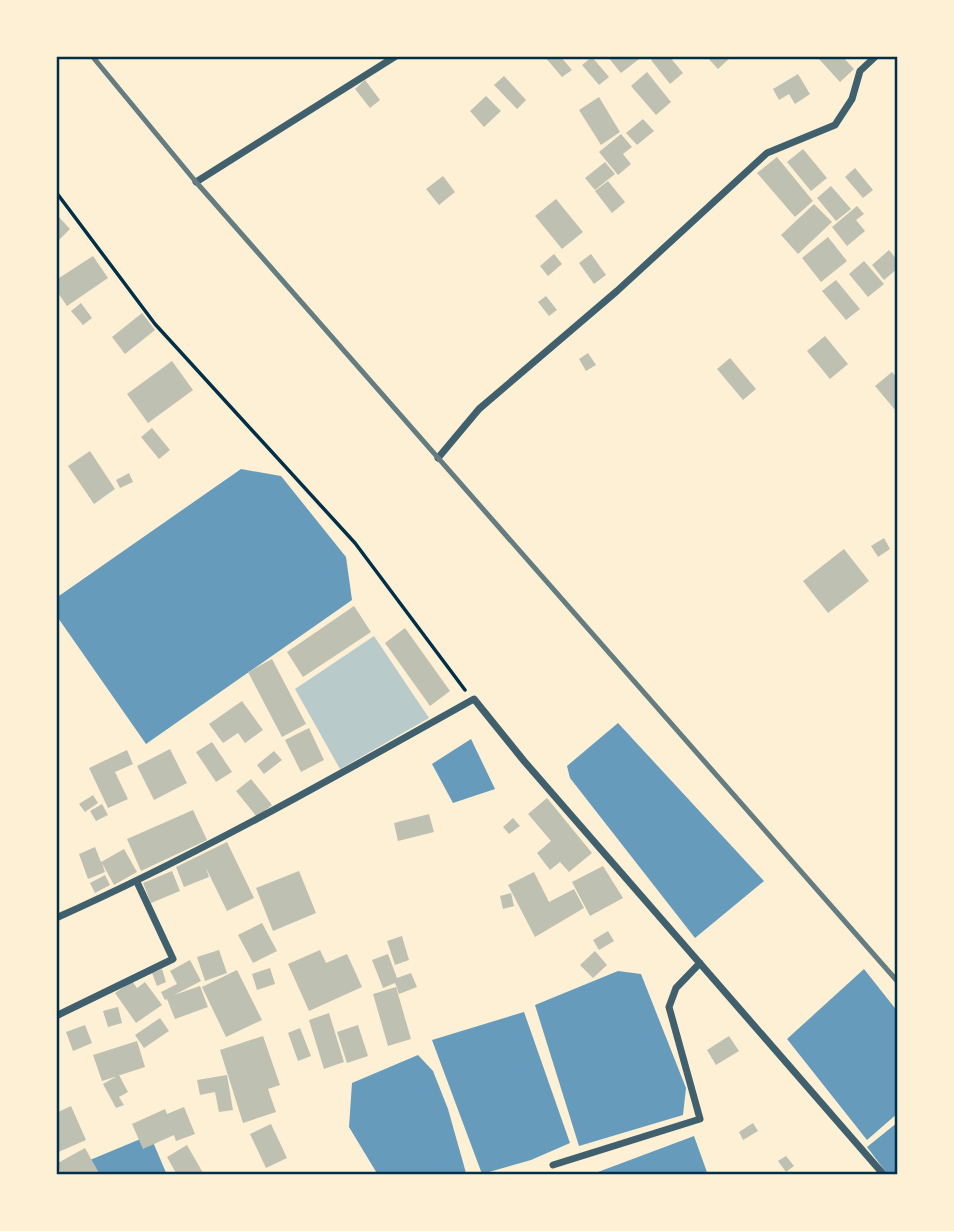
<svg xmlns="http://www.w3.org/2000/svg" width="954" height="1231" viewBox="0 0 954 1231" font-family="Figtree,sans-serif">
  <rect width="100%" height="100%" fill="#fdf0d5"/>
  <path fill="#b9caca" d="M374 636 429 718 340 769 295 689Z"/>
  <path fill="#669bbc" d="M241 469 281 476 346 557 352 600 146 744 56 615V598Z
    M618 723 764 881 695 938 570 778 567 766Z
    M471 739 495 789 453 803 432 764Z
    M864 969 898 1012V1113L867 1140 787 1039Z
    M618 971 641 974 686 1088 683 1115 579 1146 535 1005Z
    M524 1012 570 1143 531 1160 482 1174 432 1040Z
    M418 1055 433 1071 448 1109 466 1173 462 1175H378L349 1127 352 1083Z
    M898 1122V1175H888L867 1147Z
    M150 1135 167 1175H97L90 1160Z
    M694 1136 708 1175H590Z"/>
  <path fill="#bec0b2" d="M544 56H560L572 70 562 77Z
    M607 56H643L621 73Z
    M655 56H669L683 73 670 84 651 60Z
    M706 56H732L718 69Z
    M823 56H842L854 69 840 82 819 59Z
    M592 57 609 77 599 85 582 65Z
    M647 72 671 102 656 115 631 86Z
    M798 74 810 94 795 104 789 94 779 100 773 89Z
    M504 76 526 100 517 109 494 85Z
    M365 80 380 100 370 108 355 89Z
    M486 96 501 111 484 127 470 111Z
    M599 97 620 132 601 145 579 110Z
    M643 119 654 131 637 145 626 133Z
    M621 134 632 147 623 154 631 164 618 175 599 152Z
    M803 149 827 178 811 191 787 162Z
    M777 157 813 201 795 217 757 173Z
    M605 162 615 174 595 190 585 178Z
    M855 168 873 190 863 198 845 177Z
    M443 176 455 192 439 205 426 189Z
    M608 181 625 202 612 213 595 191Z
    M831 186 851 209 836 221 817 198Z
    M556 199 583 232 562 249 535 216Z
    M814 204 832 222 798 254 781 235Z
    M857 206 864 214 856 220 865 231 847 246 832 227Z
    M58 216 70 229 56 243V218Z
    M828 237 847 261 821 282 802 258Z
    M889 250 898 261V268L884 280 872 265Z
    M554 254 562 264 548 276 540 266Z
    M591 254 606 275 594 284 579 263Z
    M93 256 108 278 67 306 56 290V280Z
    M864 261 884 284 868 297 849 274Z
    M836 280 860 309 846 320 822 291Z
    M546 296 557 310 549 316 538 302Z
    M81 303 92 318 83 325 71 311Z
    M142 313 155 330 125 354 112 337Z
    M825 336 848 364 830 379 807 351Z
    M588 353 596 365 586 371 579 359Z
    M730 358 756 389 743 400 717 369Z
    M172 361 193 390 148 423 127 394Z
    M892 372 898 379V410L896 411 875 386Z
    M152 428 170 450 159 459 141 437Z
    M90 451 115 489 94 504 68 466Z
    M129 473 133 482 120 488 116 480Z
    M884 538 890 549 878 557 871 546Z
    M844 549 869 581 828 613 803 581Z
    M354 606 371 632 303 677 287 652Z
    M405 628 450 691 430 706 385 643Z
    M272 659 306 724 282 737 248 672Z
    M242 701 263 730 245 743 238 733 223 743 209 724Z
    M309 728 324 760 301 772 285 740Z
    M212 742 232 772 216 782 196 752Z
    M170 749 187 783 154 800 137 766Z
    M127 750 133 764 115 772 128 799 108 808 89 768Z
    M274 751 282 760 264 774 257 765Z
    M251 779 272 805 257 817 236 791Z
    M93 795 98 803 85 812 79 804Z
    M547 798 592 853 569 872 560 862 550 870 537 853 551 841 528 814Z
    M102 804 108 815 96 821 90 811Z
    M193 810 207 840 141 871 127 839Z
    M429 814 434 832 398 841 394 823Z
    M513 818 520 826 509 834 503 827Z
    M227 842 254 898 227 911 206 868 209 877 184 887 176 867Z
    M95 847 101 862 124 849 137 872 114 885 102 863 105 872 88 879 79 854Z
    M603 866 623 898 590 916 572 882Z
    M172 871 180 891 151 903 143 883Z
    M299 871 316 913 273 931 256 888Z
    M534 872 549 902 574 889 584 908 535 937 508 885Z
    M105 875 110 885 95 893 90 883Z
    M511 893 514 906 503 909 500 896Z
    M262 923 277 951 253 963 238 935Z
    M608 931 614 941 599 950 593 940Z
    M402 936 409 960 395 965 387 941Z
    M219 950 227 973 205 981 197 957Z
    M320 950 326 963 347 954 362 987 309 1011 288 964Z
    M595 951 607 965 593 978 580 965Z
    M388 954 397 978 411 973 417 987 399 994 395 983 383 988 372 960Z
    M190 960 201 981 174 995 200 986 208 1007 175 1019 167 999 165 1000 161 992 177 984 170 971Z
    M270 968 275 984 257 990 252 974Z
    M162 969 166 982 157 986 152 973Z
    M237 970 262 1020 226 1037 202 987Z
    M132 981 137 988 145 982 162 1005 136 1023 115 993Z
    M396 987 411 1039 388 1046 373 994Z
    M118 1007 122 1023 108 1027 103 1011Z
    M329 1013 344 1062 324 1069 309 1020Z
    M160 1018 169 1031 144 1048 135 1035Z
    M85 1025 92 1043 73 1051 66 1032Z
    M358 1025 368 1056 347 1063 337 1032Z
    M300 1028 311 1056 298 1061 288 1033Z
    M263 1036 280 1085 268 1089 276 1112 243 1123 220 1050Z
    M729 1036 739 1051 716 1065 707 1050Z
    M137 1041 145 1067 102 1081 93 1055Z
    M119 1075 128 1092 119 1097 124 1105 116 1108 103 1084Z
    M227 1075 233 1110 219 1112 215 1092 200 1095 197 1080Z
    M71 1106 86 1140 56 1153V1113Z
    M184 1107 195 1134 176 1141 174 1135 143 1149 132 1124 165 1109 167 1114Z
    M753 1123 758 1131 743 1140 739 1132Z
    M271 1124 287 1158 266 1168 250 1134Z
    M187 1145 203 1173 201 1175H177L167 1157Z
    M85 1148 99 1173 95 1175H62L56 1164Z
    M786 1156 794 1166 786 1172 778 1161Z"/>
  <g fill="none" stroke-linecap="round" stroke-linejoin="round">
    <path stroke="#003049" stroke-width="3.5" d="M56 192 155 324 355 543 465 690"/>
    <path stroke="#3f606c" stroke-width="7" d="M196 182 396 56
      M438 458 479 409 617 291 767 153 835 125 852 99 860 71 876 56
      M56 918C200 854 336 776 474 699L524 761 884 1175
      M56 1016 173 959 137 882
      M553 1165 700 1119 669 1007 676 988 700 963"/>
    <path stroke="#657d81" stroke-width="5" d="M92 56 196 182 898 982"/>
  </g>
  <rect width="954" height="1231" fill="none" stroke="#fdf0d5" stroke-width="116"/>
  <rect x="58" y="58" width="838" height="1115" fill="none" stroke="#003049" stroke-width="2.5"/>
</svg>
